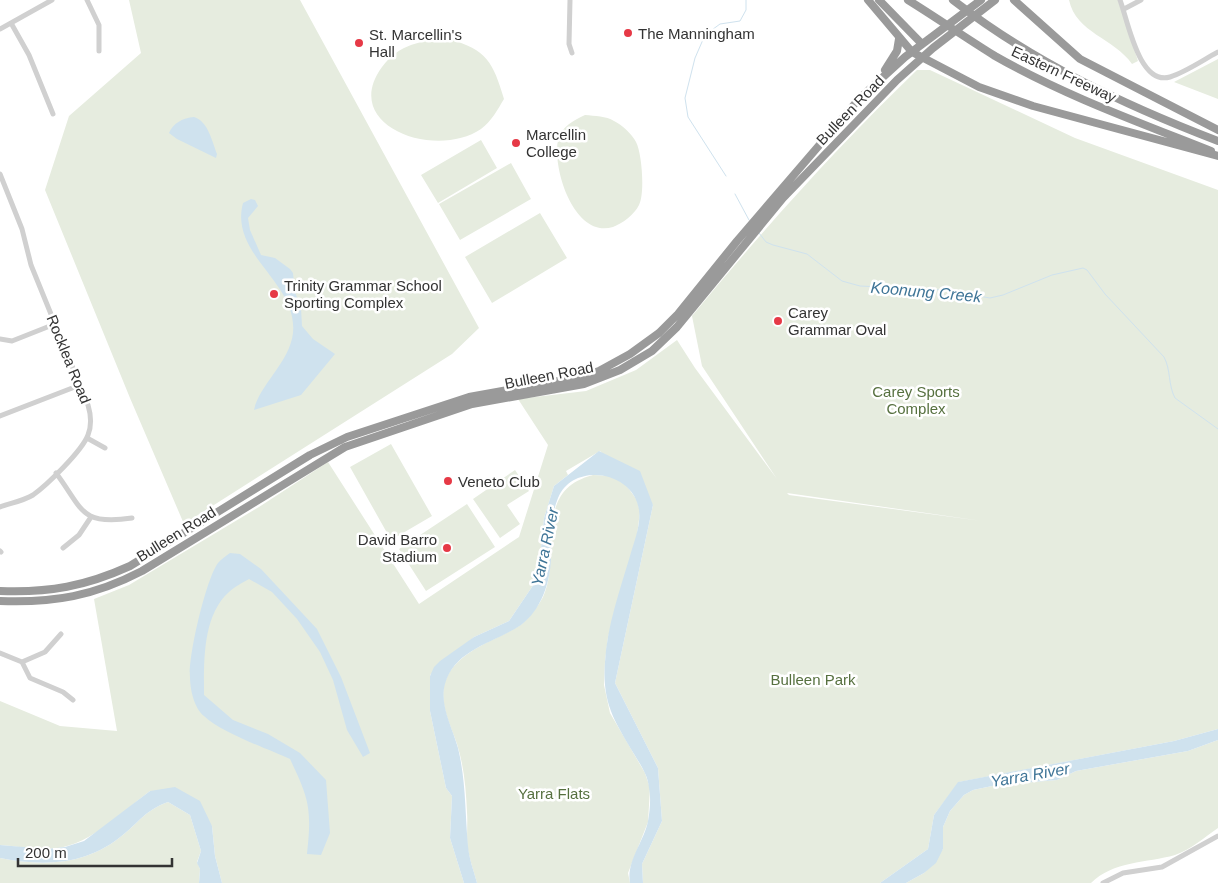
<svg xmlns="http://www.w3.org/2000/svg" width="1218" height="883" viewBox="0 0 1218 883" font-family="Arial,sans-serif">
  <rect width="100%" height="100%" fill="#fff"/>
  <path fill="#e6ecdf" fill-rule="evenodd" d="M129 0H300L479 328 452 354 184 524 130 398 45 190 69 116 141 53Z
    M1069 0H1118L1138 61 1132 64C1114 38 1076 33 1069 0Z
    M449 39C487 50 493 62 504 99 498 109 491 122 481 129 436 160 339 126 382 67 399 44 422 40 449 39Z
    M1218 59V99L1174 82Z
    M917 70H930L1075 138 1218 190V729L1174 741 959 782 934 815 928 849 880 883H643L642 864 662 821 658 768 615 683 653 505 600 451 566 471 568 475 554 486 544 518 538 578 509 621 474 637 430 675V711L446 788 452 796 450 838 464 883H222L215 856 212 826 150 791C119 814 87 849 47 849 31 849 15 846 0 845V701L60 726 117 731 94 599 129 585 259 507 328 462 419 604 519 537 548 445 518 399 586 391 636 370 677 340 695 368 777 479 702 366 692 316C763 230 837 147 917 70ZM787 493 982 521 789 495Z
    M585 115C595 116 606 116 614 121 622 125 632 134 636 142 642 153 645 194 639 205 634 215 623 223 613 227 574 239 552 168 558 140 561 127 574 120 585 115Z
    M481 140 497 168 438 203 421 175Z
    M511 163 531 199 460 240 439 204Z
    M540 213 567 258 492 303 465 257Z
    M391 444 432 516 391 540 350 467Z
    M515 470 529 491 507 505 520 524 500 538 473 499Z
    M593 475 613 476 626 485 637 500 640 512 637 535 608 637 605 661 604 685 610 713 645 773 650 788 648 822 628 873 630 883H477C474 872 470 861 468 850 466 838 468 824 467 812 466 789 464 766 457 744 451 726 440 706 444 686 451 653 494 641 519 626 527 621 539 605 543 597 563 553 531 491 593 475Z
    M467 504 495 547 426 591 399 549Z
    M1218 740V828C1205 837 1190 850 1175 855 1147 863 1113 861 1091 883H906L924 873 943 849V827L950 811 964 795 973 790 997 785 1057 780 1076 771 1188 751Z
    M168 802 190 815 201 851 197 862 200 869 199 883H0V858C45 867 88 865 124 834 141 820 146 810 168 802Z"/>
  <path fill="#cfe2ee" d="M194 117C208 121 212 141 217 154L216 158 177 139 169 133C173 123 183 118 194 117Z
    M251 199 255 200 258 206 248 218 250 230 261 255 275 258 290 269 293 273 295 292 301 308 302 326 313 339 335 354 301 395 254 410C259 385 290 362 293 333 298 282 229 255 243 203Z
    M599 451 640 471 653 505 615 683 658 768 662 821 642 864 643 883H630C626 861 644 842 648 821 650 811 651 797 649 788 648 775 640 764 634 754 614 720 602 703 605 662 607 626 620 590 630 556 634 542 641 525 639 510 634 471 573 461 558 498 550 517 552 539 551 559 550 583 541 610 521 625 494 643 455 649 445 684 439 705 453 729 458 748 466 781 465 813 468 846 469 859 474 871 477 883H464L450 838 452 796 446 788 430 711V676L434 667 440 661 474 637 509 621 538 578 544 518 554 486Z
    M230 553 240 554 261 569 317 629 341 677 370 753 363 757 347 730 333 680 320 652 297 619 272 592 249 579C242 583 234 587 229 592 202 616 204 663 204 695L233 720 268 734 300 753 326 780 330 833 321 855 307 854C312 808 309 799 290 759 266 748 222 733 204 716 194 708 190 689 190 677 188 657 206 579 218 563 221 559 226 556 230 553Z
    M1218 729V740L1188 751 1076 771 1057 780 997 785 973 790 964 795 950 811 943 827V849L936 863 924 873 906 883H880L928 849 934 815 958 782 1174 741Z
    M175 787 200 801 212 826 215 856 222 883H199L200 869 197 863 201 851 190 815 168 802C146 810 141 820 124 834 88 865 45 867 0 858V845L47 849 65 847 84 841 150 791Z"/>
  <g fill="none" stroke-linecap="round" stroke-linejoin="round">
    <path stroke="#cfe2ee" stroke-width="1" d="M726 176 688 117 685 98 695 58 705 35 720 24 740 21 746 10V0
      M735 194 749 220
      M759 233 766 242 773 245 807 254 842 281 860 286 943 290 990 298 1003 295 1052 275 1083 268 1087 270 1105 294 1164 357C1171 370 1168 385 1175 398L1218 429"/>
    <path stroke="#d0d0d0" stroke-width="5" d="M87 0 99 25V51
      M570 0 569 44 572 53
      M1120 0C1128 21 1139 86 1170 77 1186 72 1203 60 1218 52
      M1124 9 1141 0
      M11 23 29 55 53 114
      M0 29 52 0
      M0 174 22 229 31 265 88 405C91 415 92 425 88 435 82 451 47 485 33 495 23 501 11 503 0 507
      M0 339 12 341 55 324
      M0 416 80 385
      M87 438 105 448
      M56 473C83 509 80 526 132 518
      M63 548 79 535 91 517
      M0 551 1 552
      M0 653 22 662 30 678 63 692 73 700
      M22 662 45 652 61 634
      M1103 883 1123 873 1162 867 1218 836"/>
    <path stroke="#9a9a9a" stroke-width="8" d="M868 0 912 52 979 87 1033 106 1218 156
      M879 0 922 44
      M908 0C937 18 966 38 995 56 1063 95 1138 122 1211 151
      M953 0C1033 62 1124 105 1218 141
      M1014 0 1080 59 1218 130
      M885 70 897 51 899 39
      M0 591C49 593 86 586 130 566L310 455 347 437 469 397 581 377 599 371 630 354 659 333 678 314 737 241 859 99 905 57 981 0
      M0 601C54 603 94 596 142 571L345 447 472 404 584 384 620 370 652 351 677 327 783 198 897 80 933 48 995 0"/>
  </g>
  <g fill="#e63946" stroke="#fff" stroke-width="2">
    <circle cx="628" cy="33" r="5"/>
    <circle cx="359" cy="43" r="5"/>
    <circle cx="516" cy="143" r="5"/>
    <circle cx="274" cy="294" r="5"/>
    <circle cx="778" cy="321" r="5"/>
    <circle cx="448" cy="481" r="5"/>
    <circle cx="447" cy="548" r="5"/>
  </g>
  <g text-anchor="middle" dominant-baseline="central" stroke-width="5" stroke-linejoin="round" paint-order="stroke">
    <g font-size="15" fill="#333" stroke="#fff" text-anchor="start">
      <text x="638" y="33">The Manningham</text>
      <text x="369" y="34">St. Marcellin's<tspan x="369" dy="17">Hall</tspan></text>
      <text x="526" y="134">Marcellin<tspan x="526" dy="17">College</tspan></text>
      <text x="284" y="285">Trinity Grammar School<tspan x="284" dy="17">Sporting Complex</tspan></text>
      <text x="788" y="312">Carey<tspan x="788" dy="17">Grammar Oval</tspan></text>
      <text x="458" y="481">Veneto Club</text>
      <text x="437" y="539" text-anchor="end">David Barro<tspan x="437" dy="17">Stadium</tspan></text>
    </g>
    <g font-size="15" fill="#333" stroke="#fff">
      <text transform="translate(1064 74) rotate(25)">Eastern Freeway</text>
      <text transform="translate(850 110) rotate(-46)">Bulleen Road</text>
      <text transform="translate(69 359) rotate(68)">Rocklea Road</text>
      <text transform="translate(549 375) rotate(-11)">Bulleen Road</text>
      <text transform="translate(176 534) rotate(-32)">Bulleen Road</text>
    </g>
    <g font-size="15" fill="#56703f" stroke="#fff">
      <text x="916" y="391">Carey Sports<tspan x="916" dy="17">Complex</tspan></text>
      <text x="813" y="679">Bulleen Park</text>
      <text x="554" y="793">Yarra Flats</text>
    </g>
    <g font-size="16" font-style="italic" fill="#3f7597" stroke="#fff">
      <text transform="translate(926 292) rotate(5)">Koonung Creek</text>
      <text transform="translate(545 547) rotate(-78)">Yarra River</text>
      <text transform="translate(1030 775) rotate(-10)">Yarra River</text>
    </g>
  </g>
  <path d="M18 858v8h154v-8" fill="none" stroke="#333333" stroke-width="2.5"/>
  <text x="25" y="858" font-size="15" fill="#333333" stroke="#ffffff" stroke-width="4" paint-order="stroke">200 m</text>
</svg>
